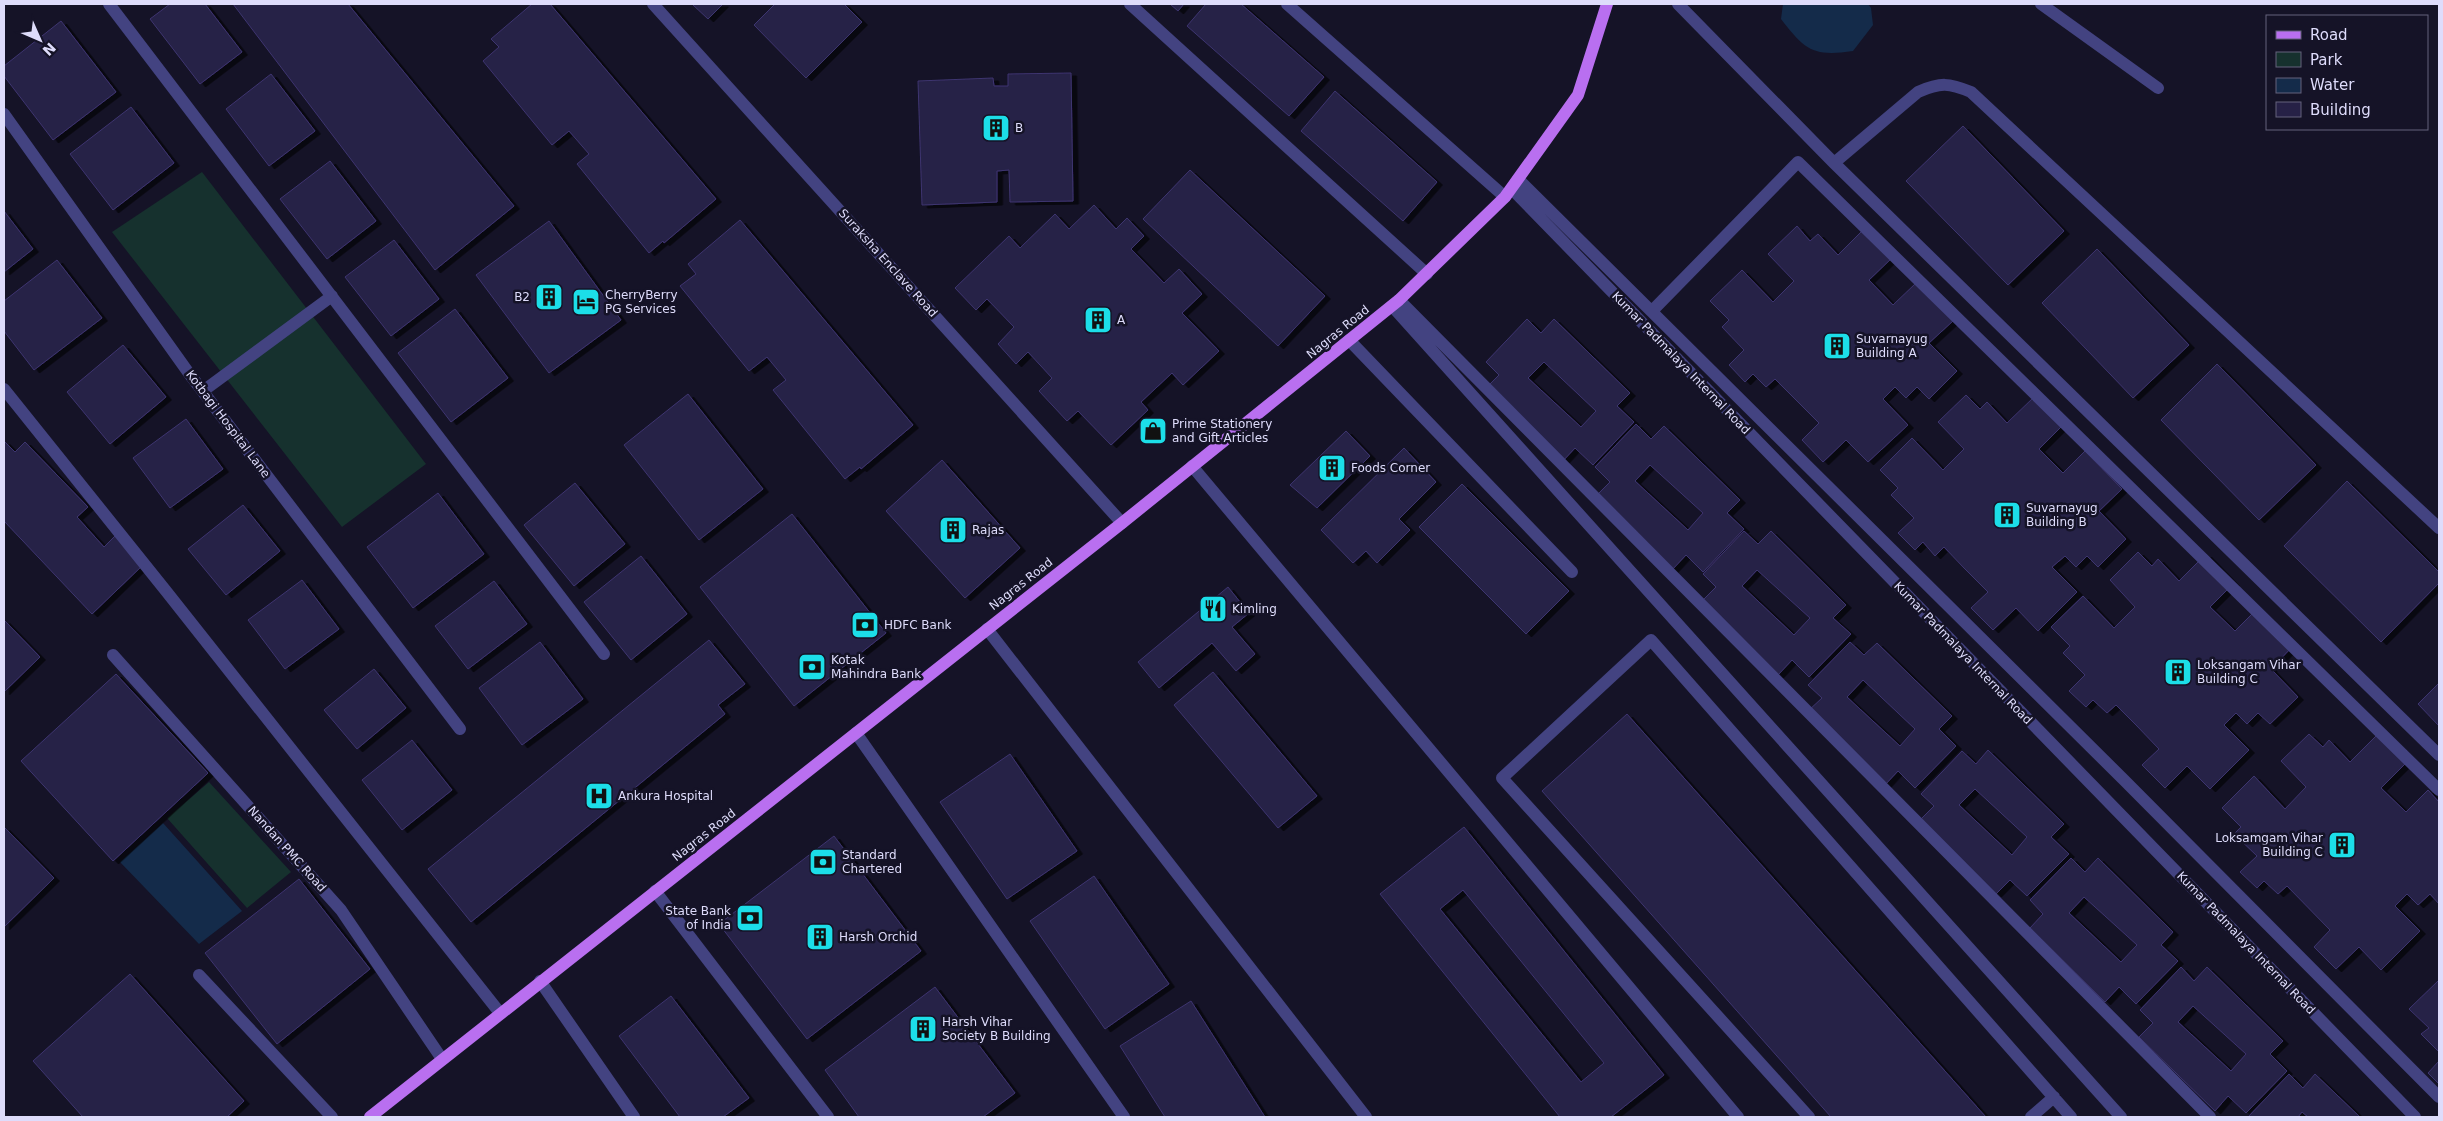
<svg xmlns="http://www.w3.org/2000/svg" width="2443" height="1121" viewBox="0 0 2443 1121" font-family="'DejaVu Sans',sans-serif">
  <defs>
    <filter id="shadow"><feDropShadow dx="5.5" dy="3" stdDeviation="0" flood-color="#0009"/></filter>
  </defs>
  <rect width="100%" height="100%" fill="#151327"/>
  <path fill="#16312e" d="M202 172 426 464 342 527 112 232Z
    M209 782 291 872 247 908 167 818Z"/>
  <path fill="#142b4a" d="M1783 4H1868L1871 8 1873 25 1853 51C1813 57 1805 50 1781 19Z
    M163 823 242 911 199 944 120 862Z"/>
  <path fill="#262146" stroke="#3e3570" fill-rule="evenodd" filter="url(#shadow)" d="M170 4H205L242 52 200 84 150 19Z
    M233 4H348L514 206 435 270Z
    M532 4H550L716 199 664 243 663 241 649 253 577 164 589 154 569 131 552 145 483 61 499 47 491 39Z
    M692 4H723L708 19Z
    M775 4H844L862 22 806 78 754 25Z
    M1170 4H1184L1178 11Z
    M1206 4H1241L1324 77 1289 116 1187 26Z
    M61 21 116 92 53 140 4 76V66Z
    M1071 73 1073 201 1010 202 1009 170 997 171V202L922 205 918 81 993 78 994 86H1008V74Z
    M271 74 315 131 269 166 226 109Z
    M1335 91 1437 182 1403 221 1301 131Z
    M131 107 174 163 113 210 70 154Z
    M1963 126 2064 231 2008 285 1906 181Z
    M330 161 376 221 327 259 280 199Z
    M1190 170 1325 296 1278 346 1143 219Z
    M1094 205 1116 229 1127 218 1144 236 1131 249 1164 283 1179 269 1202 294 1182 313 1219 351 1183 385 1172 373 1141 402 1148 410 1111 445 1078 411 1067 421 1039 391 1052 378 1028 352 1016 364 998 344 1014 327 987 299 976 310 955 288 1009 236 1020 248 1055 214 1069 229Z
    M4 211 33 249 4 272Z
    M740 220 913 425 861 469 860 467 845 479 773 390 786 380 767 357 749 371 680 286 696 274 688 264Z
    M549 221 621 320 549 373 476 275Z
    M1797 226 1810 241 1818 234 1838 255 1865 228 1893 257 1869 280 1893 305 1916 283 1953 321 1929 343 1957 371 1929 399 1917 387 1906 398 1895 387 1883 399 1908 425 1868 462 1846 440 1823 462 1802 440 1819 423 1775 379 1766 387 1753 374 1745 382 1729 365 1744 350 1722 327 1729 320 1710 301 1742 270 1773 302 1794 281 1768 254Z
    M394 240 439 299 391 336 345 277Z
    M2097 249 2189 345 2133 398 2042 303Z
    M57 260 102 318 34 370 4 331V301Z
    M455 309 508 378 451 422 398 353Z
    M1527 319 1541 333 1554 319 1630 393 1617 406 1634 422 1593 465 1575 448 1562 462 1486 388 1499 375 1486 362ZM1544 362 1596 411 1581 427 1528 378Z
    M123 345 166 397 110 444 67 392Z
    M2217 364 2316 465 2259 520 2161 420Z
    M688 394 763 489 699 540 624 445Z
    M1966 395 1980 409 1987 402 2007 423 2034 397 2063 425 2039 449 2063 473 2085 451 2122 489 2099 511 2126 539 2098 567 2087 556 2076 567 2065 556 2052 567 2077 592 2038 631 2016 608 1993 630 1971 608 1988 592 1964 568 1944 547 1935 556 1923 542 1915 550 1898 533 1914 518 1891 495 1898 488 1880 470 1912 438 1943 470 1964 449 1938 422Z
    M186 419 223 469 170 508 133 458Z
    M1636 424 1651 439 1664 426 1740 500 1727 513 1744 529 1703 572 1686 555 1672 570 1596 496 1610 482 1595 467ZM1650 465 1703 513 1688 530 1635 481Z
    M1346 431 1370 456 1317 508 1290 485Z
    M4 441 15 452 25 442 88 507 77 517 104 547 115 536 143 565 92 614 4 521Z
    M1404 448 1436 482 1399 519 1410 530 1377 563 1366 551 1353 563 1321 530Z
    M942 460 1020 548 965 598 886 511Z
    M2347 481 2439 572V583L2381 642 2284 546Z
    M575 483 625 544 574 586 524 525Z
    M1462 484 1569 591 1526 634 1419 527Z
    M438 493 484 554 413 608 367 547Z
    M243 505 280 551 226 595 188 549Z
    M792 514 886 633 794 706 700 587Z
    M1744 531 1758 544 1771 531 1846 605 1833 618 1851 634 1809 677 1792 660 1778 675 1702 601 1716 587 1703 574ZM1757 570 1810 618 1794 635 1742 586Z
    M2138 552 2152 566 2158 559 2179 581 2206 554 2234 583 2210 607 2235 631 2257 609 2293 646 2271 669 2298 697 2270 724 2258 713 2247 724 2236 713 2224 725 2249 750 2210 789 2187 766 2165 788 2142 765 2159 749 2136 725 2116 705 2107 713 2093 700 2086 707 2069 691 2085 675 2063 653 2070 646 2051 627 2083 596 2114 628 2135 607 2110 580Z
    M641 556 687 614 631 660 584 602Z
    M302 580 339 629 285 669 248 620Z
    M494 581 527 624 468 669 435 626Z
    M1228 587 1249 613 1232 627 1255 654 1236 671 1212 643 1159 688 1138 662Z
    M4 620 40 657 4 692Z
    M709 640 745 684 718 705 725 714 471 922 428 869Z
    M540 642 583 699 522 745 479 688Z
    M1850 642 1864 655 1877 643 1952 716 1939 729 1956 746 1915 788 1898 771 1884 786 1808 711 1822 698 1808 685ZM1863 680 1915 729 1900 746 1847 697Z
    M374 669 406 708 357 749 324 710Z
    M1213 672 1317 796 1278 828 1174 705Z
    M116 674 208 773 113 861 21 761Z
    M2439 683V726L2418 704Z
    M1627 714 1985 1116 1984 1117H1831L1542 791Z
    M2309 734 2323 747 2329 740 2350 762 2377 735 2405 764 2381 788 2406 812 2428 790 2439 802V904L2430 894 2418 905 2407 894 2395 906 2420 931 2381 970 2359 947 2336 969 2314 947 2330 930 2287 886 2278 894 2264 881 2257 888 2240 872 2257 856 2234 834 2241 827 2222 808 2254 776 2285 809 2306 787 2281 761Z
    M412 740 452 790 402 830 362 780Z
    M1988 750 2064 824 2051 837 2069 854 2027 896 2010 880 1996 894 1920 820 1934 806 1921 794 1962 751 1976 764ZM1975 789 2027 837 2012 855 1959 805Z
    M1010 754 1077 851 1007 899 940 802Z
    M4 827 54 878 4 927Z
    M1464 827 1664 1075 1611 1117H1560L1380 894ZM1463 890 1604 1063 1581 1082 1440 909Z
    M834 836 921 951 807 1039 719 924Z
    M2071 858 2085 872 2098 858 2173 932 2161 945 2178 961 2136 1004 2119 987 2105 1002 2030 928 2043 914 2030 900ZM2084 897 2137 945 2121 962 2069 913Z
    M1094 876 1169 984 1105 1029 1030 921Z
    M299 879 370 969 277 1044 205 953Z
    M2181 967 2194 981 2207 967 2283 1041 2270 1054 2287 1071 2246 1113 2228 1096 2215 1111 2139 1037 2153 1023 2140 1010ZM2193 1006 2246 1054 2231 1071 2178 1022Z
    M130 974 244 1101 227 1117H83L33 1061Z
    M2439 980V1052L2421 1034 2429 1028 2409 1009Z
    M935 987 1015 1093 983 1117H859L825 1070Z
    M671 996 749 1098 723 1117H680L619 1036Z
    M1191 1001 1265 1117H1165L1120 1046Z
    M2439 1061V1084L2428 1073Z
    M2289 1074 2303 1088 2315 1074 2360 1117H2308L2302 1112 2298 1117H2248Z"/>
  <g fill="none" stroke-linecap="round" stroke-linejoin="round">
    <path stroke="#434381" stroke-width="12" d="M109 4 604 654
      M653 4 1122 523
      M1130 4 1427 274
      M1287 4 1505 197
      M1678 4 1834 163 2439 755
      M2041 4 2158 88
      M4 114 188 372 460 729
      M1834 163 1918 92C1941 82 1949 83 1971 92L2439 528
      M1518 179 2124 780 2439 1097
      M1512 189 2415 1117
      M1399 300 2210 1117
      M1392 306 2121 1117
      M1652 311 1798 162 2439 790
      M1349 340 1572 572
      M4 389 166 591 500 1013
      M203 391 332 296
      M1192 466 1738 1117
      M987 629 1366 1117
      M113 655 341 910 442 1059
      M856 733 1124 1117
      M655 891 828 1117
      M199 975 332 1117
      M540 981 634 1117
      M1809 1117 1502 778 1651 640 2071 1117
      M2031 1117 2054 1097"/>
    <path stroke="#b96ff0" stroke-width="12" d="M370 1117 1122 523 1399 300 1505 197 1578 95 1607 4"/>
  </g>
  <defs>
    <symbol id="building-square" viewBox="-11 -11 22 22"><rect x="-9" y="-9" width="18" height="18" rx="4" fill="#1cdee8" stroke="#151327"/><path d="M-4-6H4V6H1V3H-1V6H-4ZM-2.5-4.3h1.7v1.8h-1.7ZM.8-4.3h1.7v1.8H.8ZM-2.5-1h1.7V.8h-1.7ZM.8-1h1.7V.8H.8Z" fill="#111"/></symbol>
    <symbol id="hotel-square" viewBox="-11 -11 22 22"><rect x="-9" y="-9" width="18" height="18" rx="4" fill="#1cdee8" stroke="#151327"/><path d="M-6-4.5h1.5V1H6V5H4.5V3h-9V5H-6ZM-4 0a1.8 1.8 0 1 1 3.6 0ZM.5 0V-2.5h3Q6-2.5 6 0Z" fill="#111"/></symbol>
    <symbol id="shop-square" viewBox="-11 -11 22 22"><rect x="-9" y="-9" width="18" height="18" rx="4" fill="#1cdee8" stroke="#151327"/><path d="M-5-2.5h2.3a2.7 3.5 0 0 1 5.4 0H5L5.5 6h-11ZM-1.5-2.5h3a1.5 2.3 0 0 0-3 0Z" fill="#111"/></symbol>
    <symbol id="restaurant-square" viewBox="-11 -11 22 22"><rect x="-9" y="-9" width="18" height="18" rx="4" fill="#1cdee8" stroke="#151327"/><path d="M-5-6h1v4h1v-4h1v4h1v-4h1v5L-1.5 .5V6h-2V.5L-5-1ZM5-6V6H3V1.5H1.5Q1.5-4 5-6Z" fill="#111"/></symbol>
    <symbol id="bank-square" viewBox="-11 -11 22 22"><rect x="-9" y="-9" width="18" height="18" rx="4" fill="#1cdee8" stroke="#151327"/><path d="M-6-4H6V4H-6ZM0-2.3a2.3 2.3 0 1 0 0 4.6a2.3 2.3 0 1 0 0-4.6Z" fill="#111"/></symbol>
    <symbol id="hospital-square" viewBox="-11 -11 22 22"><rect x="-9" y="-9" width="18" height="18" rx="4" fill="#1cdee8" stroke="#151327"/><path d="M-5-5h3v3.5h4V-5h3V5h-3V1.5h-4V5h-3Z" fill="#111"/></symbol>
  </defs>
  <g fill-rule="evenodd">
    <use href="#building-square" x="980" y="112" width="32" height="32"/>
    <use href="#building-square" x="533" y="281" width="32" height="32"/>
    <use href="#hotel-square" x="570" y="286" width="32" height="32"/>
    <use href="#building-square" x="1082" y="304" width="32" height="32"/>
    <use href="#building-square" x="1821" y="330" width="32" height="32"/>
    <use href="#shop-square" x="1137" y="415" width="32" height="32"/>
    <use href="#building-square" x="1316" y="452" width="32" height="32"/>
    <use href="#building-square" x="1991" y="499" width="32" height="32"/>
    <use href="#building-square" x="937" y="514" width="32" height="32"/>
    <use href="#restaurant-square" x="1197" y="593" width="32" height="32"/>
    <use href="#bank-square" x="849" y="609" width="32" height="32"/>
    <use href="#bank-square" x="796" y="651" width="32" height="32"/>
    <use href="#building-square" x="2162" y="656" width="32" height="32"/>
    <use href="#hospital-square" x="583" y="780" width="32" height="32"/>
    <use href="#building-square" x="2326" y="829" width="32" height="32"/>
    <use href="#bank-square" x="807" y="846" width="32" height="32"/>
    <use href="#bank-square" x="734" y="902" width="32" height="32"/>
    <use href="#building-square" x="804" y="921" width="32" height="32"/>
    <use href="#building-square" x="907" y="1013" width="32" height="32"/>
  </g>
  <g text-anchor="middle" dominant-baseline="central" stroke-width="5" stroke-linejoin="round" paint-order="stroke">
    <g font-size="12" fill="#dedcfb" stroke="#151327" text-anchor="start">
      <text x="1015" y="128">B</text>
      <text x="605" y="295">CherryBerry<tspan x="605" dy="14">PG Services</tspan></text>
      <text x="530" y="297" text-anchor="end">B2</text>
      <text x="1117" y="320">A</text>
      <text x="1856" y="339">Suvarnayug<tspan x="1856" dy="14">Building A</tspan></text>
      <text x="1172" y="424">Prime Stationery<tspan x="1172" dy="14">and Gift Articles</tspan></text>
      <text x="1351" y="468">Foods Corner</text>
      <text x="2026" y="508">Suvarnayug<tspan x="2026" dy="14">Building B</tspan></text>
      <text x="972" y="530">Rajas</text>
      <text x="1232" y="609">Kimling</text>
      <text x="884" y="625">HDFC Bank</text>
      <text x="831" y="660">Kotak<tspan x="831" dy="14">Mahindra Bank</tspan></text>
      <text x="2197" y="665">Loksangam Vihar<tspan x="2197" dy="14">Building C</tspan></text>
      <text x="618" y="796">Ankura Hospital</text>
      <text x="2323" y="838" text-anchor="end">Loksamgam Vihar<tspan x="2323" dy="14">Building C</tspan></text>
      <text x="842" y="855">Standard<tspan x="842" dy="14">Chartered</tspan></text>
      <text x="731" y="911" text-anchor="end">State Bank<tspan x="731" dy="14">of India</tspan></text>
      <text x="839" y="937">Harsh Orchid</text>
      <text x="942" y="1022">Harsh Vihar<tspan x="942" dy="14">Society B Building</tspan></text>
    </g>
    <g font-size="12" fill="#dedcfb" stroke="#151327">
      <text transform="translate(888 263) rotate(48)">Suraksha Enclave Road</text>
      <text transform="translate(1338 332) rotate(-39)">Nagras Road</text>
      <text transform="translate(1681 363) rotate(46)">Kumar Padmalaya Internal Road</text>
      <text transform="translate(228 424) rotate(53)">Kotbagi Hospital Lane</text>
      <text transform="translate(1021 584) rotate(-38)">Nagras Road</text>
      <text transform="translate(1963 653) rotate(46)">Kumar Padmalaya Internal Road</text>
      <text transform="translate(704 835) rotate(-38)">Nagras Road</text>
      <text transform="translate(287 849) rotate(48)">Nandan PMC Road</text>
      <text transform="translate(2246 943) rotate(46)">Kumar Padmalaya Internal Road</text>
    </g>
  </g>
  <rect width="2443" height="1121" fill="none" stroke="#dedcfb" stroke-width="10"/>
  <rect x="2266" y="15" width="162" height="115" fill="#151327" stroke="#65637c"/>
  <rect x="2276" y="31" width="25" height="8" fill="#b96ff0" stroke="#65637c"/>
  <text x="2310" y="40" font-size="15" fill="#dedcfb">Road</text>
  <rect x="2276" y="52" width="25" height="15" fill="#16312e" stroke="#65637c"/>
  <text x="2310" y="65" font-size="15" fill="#dedcfb">Park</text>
  <rect x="2276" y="78" width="25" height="15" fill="#142b4a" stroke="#65637c"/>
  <text x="2310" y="90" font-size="15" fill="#dedcfb">Water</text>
  <rect x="2276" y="102" width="25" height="15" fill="#262146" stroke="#65637c"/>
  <text x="2310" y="115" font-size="15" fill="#dedcfb">Building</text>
  <g transform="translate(40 40) rotate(135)" stroke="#151327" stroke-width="4" paint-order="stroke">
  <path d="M0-4L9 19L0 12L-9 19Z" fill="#dedcfb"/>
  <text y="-8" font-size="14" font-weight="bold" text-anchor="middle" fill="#dedcfb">N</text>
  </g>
</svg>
